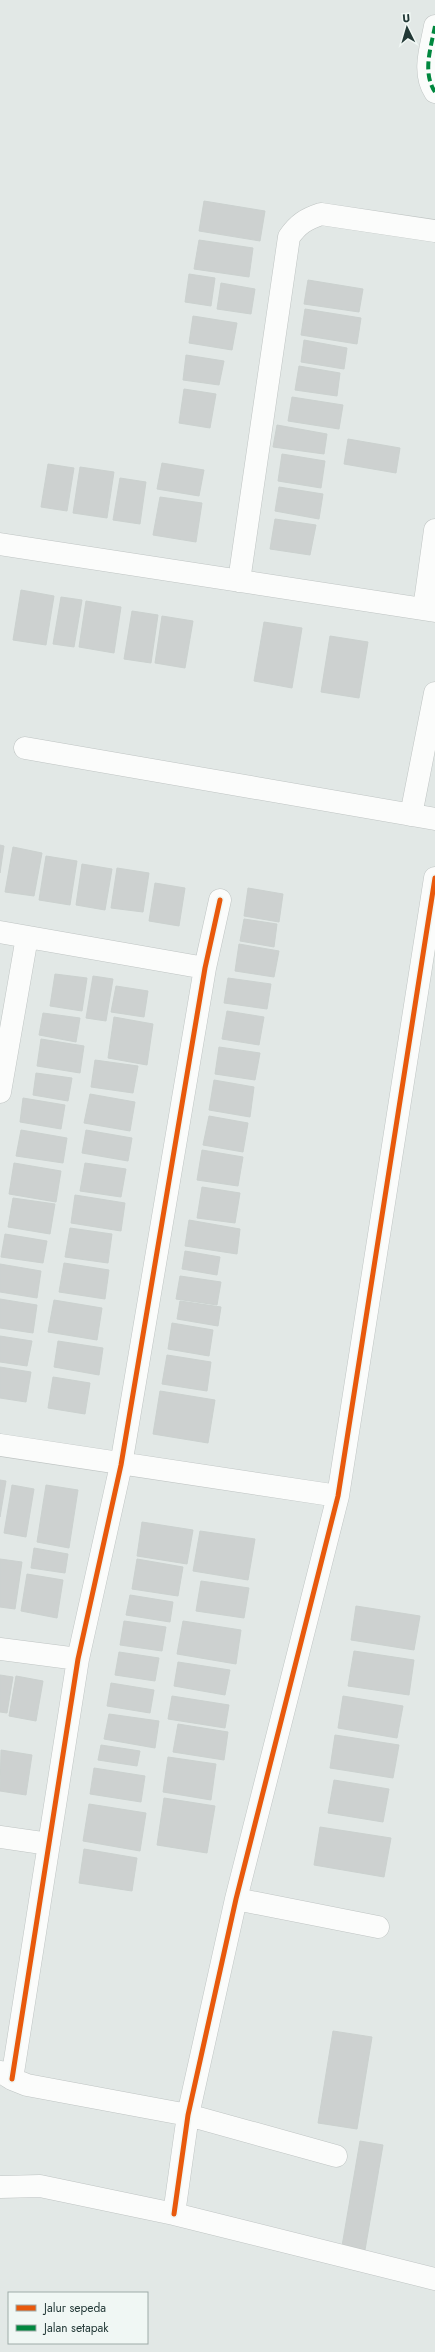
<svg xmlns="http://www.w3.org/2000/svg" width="435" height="2352" viewBox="0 0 435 2352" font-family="Jost,sans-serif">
  <rect width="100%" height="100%" fill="#e2e8e6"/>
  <path fill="#cdd1d0" stroke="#cbd1cf" d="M204 201 265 211 260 241 199 231Z
    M199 240 253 248 249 277 194 269Z
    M189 274 215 278 211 306 185 302Z
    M308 280 363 289 359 312 304 304Z
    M221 283 255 289 251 314 217 309Z
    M305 309 361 318 357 344 301 335Z
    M193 316 237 323 232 350 189 343Z
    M304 340 347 348 344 369 301 362Z
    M186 355 224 361 219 385 183 380Z
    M299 366 340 373 337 396 295 390Z
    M184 389 216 394 210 428 179 423Z
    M292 397 343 405 339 429 288 421Z
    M277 425 327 434 324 454 273 447Z
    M348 439 400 448 396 473 344 464Z
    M282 454 325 461 321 488 278 481Z
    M162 463 204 470 199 496 157 489Z
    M48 464 74 468 67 511 41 507Z
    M80 467 114 472 107 518 73 513Z
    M120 478 146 482 140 524 113 520Z
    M279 487 323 494 319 519 275 511Z
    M160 497 202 503 196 542 153 535Z
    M275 519 316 525 310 555 270 549Z
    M21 590 54 596 46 645 13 640Z
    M61 597 82 600 74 647 53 644Z
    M86 601 121 607 114 653 79 647Z
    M132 611 158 615 151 663 124 659Z
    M162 616 193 621 185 668 155 663Z
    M264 622 302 628 292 688 254 681Z
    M330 636 368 642 359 698 321 692Z
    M0 845 4 846 0 873Z
    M13 847 42 853 34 896 5 892Z
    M46 856 77 861 70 905 39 900Z
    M82 864 112 869 105 910 76 905Z
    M117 868 149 873 143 912 111 908Z
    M155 883 185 888 179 926 149 921Z
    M248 888 283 894 279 922 244 916Z
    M244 919 277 924 274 947 240 941Z
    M239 944 279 951 274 977 235 971Z
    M55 974 87 978 82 1011 50 1006Z
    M93 976 113 979 106 1021 86 1018Z
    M228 978 271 984 267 1009 224 1003Z
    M116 986 148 991 144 1017 111 1012Z
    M227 1011 264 1017 259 1045 222 1039Z
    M43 1013 80 1018 76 1042 39 1035Z
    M114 1017 153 1024 147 1065 108 1058Z
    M41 1039 84 1046 80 1073 37 1066Z
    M219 1047 260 1053 255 1080 215 1074Z
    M95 1060 138 1066 133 1093 91 1087Z
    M36 1073 72 1078 68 1101 33 1095Z
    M214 1080 254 1087 250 1117 209 1110Z
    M90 1094 135 1102 130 1131 84 1123Z
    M23 1098 65 1105 61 1129 20 1122Z
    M209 1116 248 1123 243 1152 203 1145Z
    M21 1130 67 1138 63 1163 16 1156Z
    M86 1130 132 1138 128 1161 82 1153Z
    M202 1150 243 1157 238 1186 197 1180Z
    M14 1163 61 1171 56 1202 9 1194Z
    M85 1163 126 1169 121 1197 80 1191Z
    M202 1187 240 1193 235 1223 197 1218Z
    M75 1195 125 1203 121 1231 71 1223Z
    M13 1198 55 1204 50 1234 8 1227Z
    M189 1220 240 1229 237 1254 185 1246Z
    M70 1228 112 1234 108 1263 65 1257Z
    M5 1234 47 1241 43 1263 1 1257Z
    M185 1251 220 1257 217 1275 182 1269Z
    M64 1263 109 1270 105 1299 59 1292Z
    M0 1264 41 1271 37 1298 0 1292Z
    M180 1276 221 1282 217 1305 176 1299Z
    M0 1299 37 1305 33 1333 0 1328Z
    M54 1300 102 1308 97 1340 48 1332Z
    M180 1301 221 1307 218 1326 177 1319Z
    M172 1323 213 1330 209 1356 168 1349Z
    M0 1336 32 1341 27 1366 0 1362Z
    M58 1341 103 1348 99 1375 54 1367Z
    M167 1355 211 1362 207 1391 162 1384Z
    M0 1367 31 1372 26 1402 0 1398Z
    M53 1377 90 1383 85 1414 48 1408Z
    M160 1391 215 1400 208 1443 153 1434Z
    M0 1480 6 1481 0 1517Z
    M12 1485 34 1489 26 1537 4 1533Z
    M46 1485 78 1490 69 1548 37 1542Z
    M142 1522 193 1530 187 1564 137 1556Z
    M200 1531 255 1539 248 1580 193 1571Z
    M34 1548 68 1554 65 1573 31 1568Z
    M0 1559 22 1562 15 1609 0 1607Z
    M137 1559 183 1567 178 1596 132 1589Z
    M27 1574 63 1580 57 1618 21 1611Z
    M201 1581 249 1588 244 1618 196 1611Z
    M130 1595 173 1602 170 1622 126 1615Z
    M356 1606 420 1616 414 1650 351 1640Z
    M124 1621 166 1627 162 1651 120 1645Z
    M183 1621 241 1630 236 1664 177 1654Z
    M354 1651 414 1660 409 1695 348 1686Z
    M119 1652 159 1658 155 1681 115 1675Z
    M178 1662 230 1670 225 1695 174 1686Z
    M0 1675 13 1677 7 1713 0 1712Z
    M16 1676 43 1681 36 1721 9 1716Z
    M111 1683 154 1690 150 1713 107 1706Z
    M172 1696 229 1705 225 1728 168 1719Z
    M343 1696 403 1706 397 1738 338 1728Z
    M109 1714 159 1721 155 1748 104 1739Z
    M178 1724 228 1732 224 1760 173 1752Z
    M335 1735 399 1745 393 1778 330 1768Z
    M101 1745 140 1751 137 1766 98 1760Z
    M1 1750 32 1755 26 1795 0 1791Z
    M168 1757 216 1764 211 1800 163 1792Z
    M94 1768 145 1776 141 1802 90 1794Z
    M334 1780 389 1789 383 1822 328 1813Z
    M164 1798 215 1806 207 1853 157 1845Z
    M89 1804 146 1813 140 1851 83 1841Z
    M320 1827 391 1838 384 1877 314 1865Z
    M84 1849 137 1858 132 1891 79 1883Z
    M333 2031 372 2037 357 2129 318 2123Z
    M360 2141 383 2145 365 2250 342 2246Z"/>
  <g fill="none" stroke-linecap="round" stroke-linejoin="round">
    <defs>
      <path id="minor" d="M435 26C431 48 422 72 435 92
        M0 544 435 611
        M239 581 289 237C298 224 306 219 321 214L435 231
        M424 609 435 530
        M25 748 435 819
        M411 815 435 693
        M0 932 205 968
        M0 1092 27 937
        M0 1445 338 1496
        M0 1649 78 1659
        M0 1837 49 1844
        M236 1899 378 1927
        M1 2072 12 2079 27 2085 188 2115 336 2156
        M12 2079 78 1659 121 1465 205 968 220 900
        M0 2187 40 2186 174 2214 435 2279
        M174 2214 188 2115 236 1899 338 1496 435 878"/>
    </defs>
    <use href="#minor" stroke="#bfc4c3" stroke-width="23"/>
    <use href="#minor" stroke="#fbfcfb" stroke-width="22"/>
    <path stroke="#00873e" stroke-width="4" stroke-dasharray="8 4" stroke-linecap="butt" d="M435 26C431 48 422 72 435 92"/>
    <defs>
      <path id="cycleway" d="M12 2079 78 1659 121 1465 205 968 220 900
        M174 2214 188 2115 236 1899 338 1496 435 878"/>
    </defs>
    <use href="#cycleway" stroke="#f0f7f4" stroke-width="8"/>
    <use href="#cycleway" stroke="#e8590c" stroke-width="5"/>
  </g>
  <rect x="8" y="2292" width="140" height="52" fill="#f0f7f4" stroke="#9eaba8"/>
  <rect x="16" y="2305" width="20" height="6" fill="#e8590c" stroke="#9eaba8"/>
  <text x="44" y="2312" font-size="12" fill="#223836">Jalur sepeda</text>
  <rect x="16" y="2325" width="20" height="6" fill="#00873e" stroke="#9eaba8"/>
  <text x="44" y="2332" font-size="12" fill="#223836">Jalan setapak</text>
  <g transform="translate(407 28) rotate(355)" stroke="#f0f7f4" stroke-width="3" paint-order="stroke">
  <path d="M0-3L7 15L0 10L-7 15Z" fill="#223836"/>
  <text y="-6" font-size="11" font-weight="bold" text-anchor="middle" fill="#223836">U</text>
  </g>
</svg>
